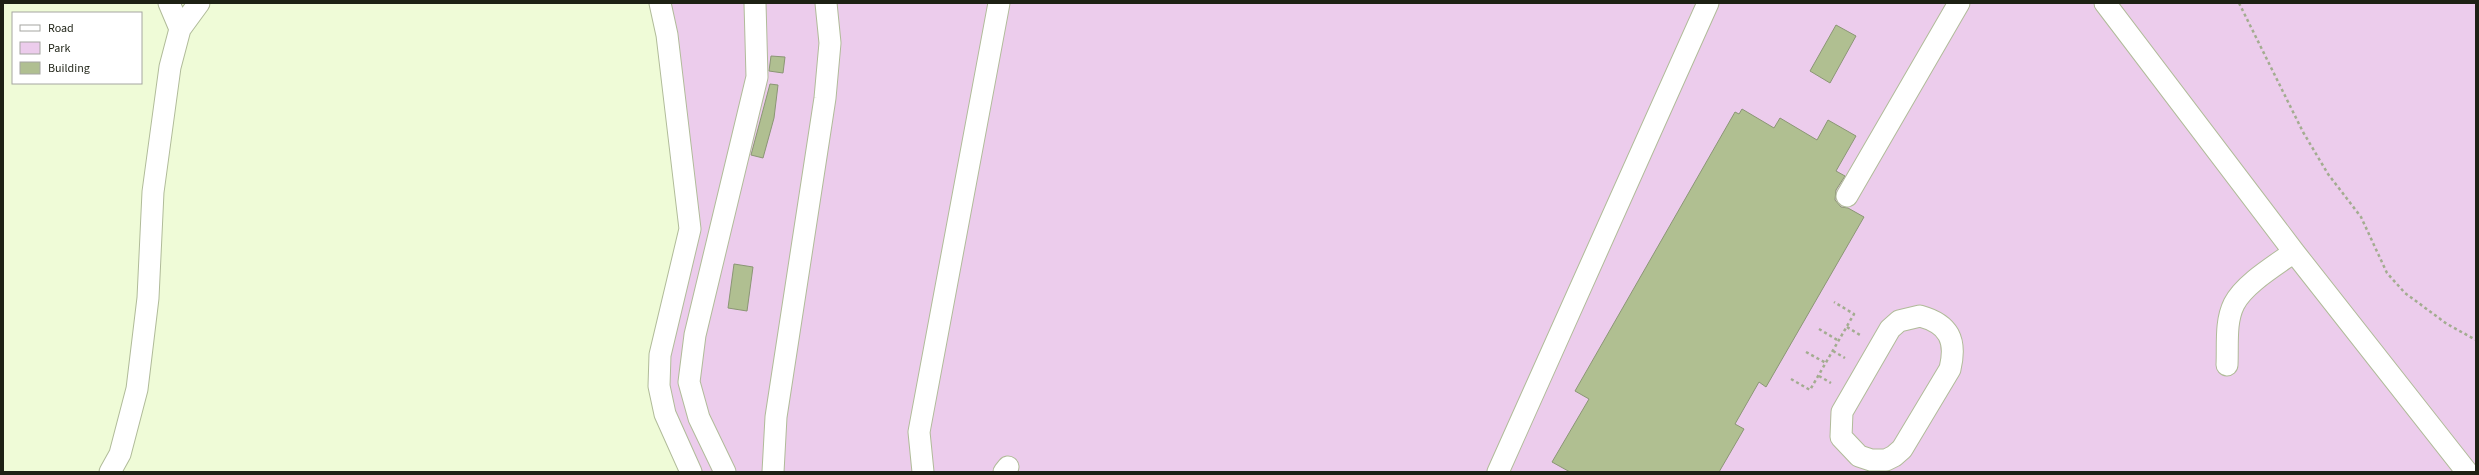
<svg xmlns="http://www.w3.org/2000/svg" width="2479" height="475" viewBox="0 0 2479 475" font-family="'Source Sans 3',sans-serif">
  <rect width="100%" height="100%" fill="#effbd7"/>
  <path fill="#ecccec" d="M668 3H2476V472H697L671 413 666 371 683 287Z"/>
  <path fill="#b0bf91" stroke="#8b9675" d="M1836 25 1856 36 1830 83 1810 71Z
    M771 56 785 57 783 73 769 71Z
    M770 84 778 85 774 118 763 158 751 155Z
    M1742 109 1774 128 1780 118 1817 140 1828 120 1856 136 1836 171 1845 176 1836 190 1835 200 1841 207 1848 208 1864 217 1766 387 1759 382 1735 424 1744 429 1719 472H1570L1552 462 1589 399 1575 391 1735 112 1739 114Z
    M734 264 753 267 747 311 728 308Z"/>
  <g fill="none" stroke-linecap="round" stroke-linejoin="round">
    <defs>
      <path id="minor" d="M169 3 180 29
        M660 3 667 35 690 229 660 355 659 386 665 414 691 472
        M2105 3 2294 252 2467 472
        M1847 196 1959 3
        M1920 316C1949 324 1957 340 1950 369L1902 449 1894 456 1886 460H1871L1859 456 1841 437 1842 412 1890 329 1899 321Z
        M2227 365C2228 345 2225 322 2234 304 2244 284 2276 265 2294 252
        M110 472 120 454 137 389 148 298 153 192 170 67 180 29 199 3
        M725 472 699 418 689 382 695 335 757 77 755 3
        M773 472 776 417 825 98 830 43 826 3
        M923 472 919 432 999 3
        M1004 472 1008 467
        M1498 472 1708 3"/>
    </defs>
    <use href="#minor" stroke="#b0bb99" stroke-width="23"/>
    <path stroke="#a3ac90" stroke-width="2.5" stroke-dasharray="3 3" stroke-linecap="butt" d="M2239 3 2303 132 2328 174 2361 217 2387 273 2405 293 2447 324 2476 340
      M1847 327 1860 335
      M1819 329 1839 341
      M1833 351 1845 358
      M1806 352 1826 363
      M1819 376 1831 383
      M1791 379 1810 390 1854 314 1834 302"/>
    <use href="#minor" stroke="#fff" stroke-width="21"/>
  </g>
  <rect width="2479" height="475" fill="none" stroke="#1d2114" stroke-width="8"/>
  <rect x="12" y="12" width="130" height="72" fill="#ffffff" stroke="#a5a6a1"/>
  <rect x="20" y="25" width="20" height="6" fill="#ffffff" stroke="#a5a6a1"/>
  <text x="48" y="32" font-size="12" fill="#1d2114">Road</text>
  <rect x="20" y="42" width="20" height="12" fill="#ecccec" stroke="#a5a6a1"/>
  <text x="48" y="52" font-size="12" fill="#1d2114">Park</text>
  <rect x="20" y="62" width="20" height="12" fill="#b0bf91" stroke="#a5a6a1"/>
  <text x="48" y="72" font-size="12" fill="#1d2114">Building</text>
</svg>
